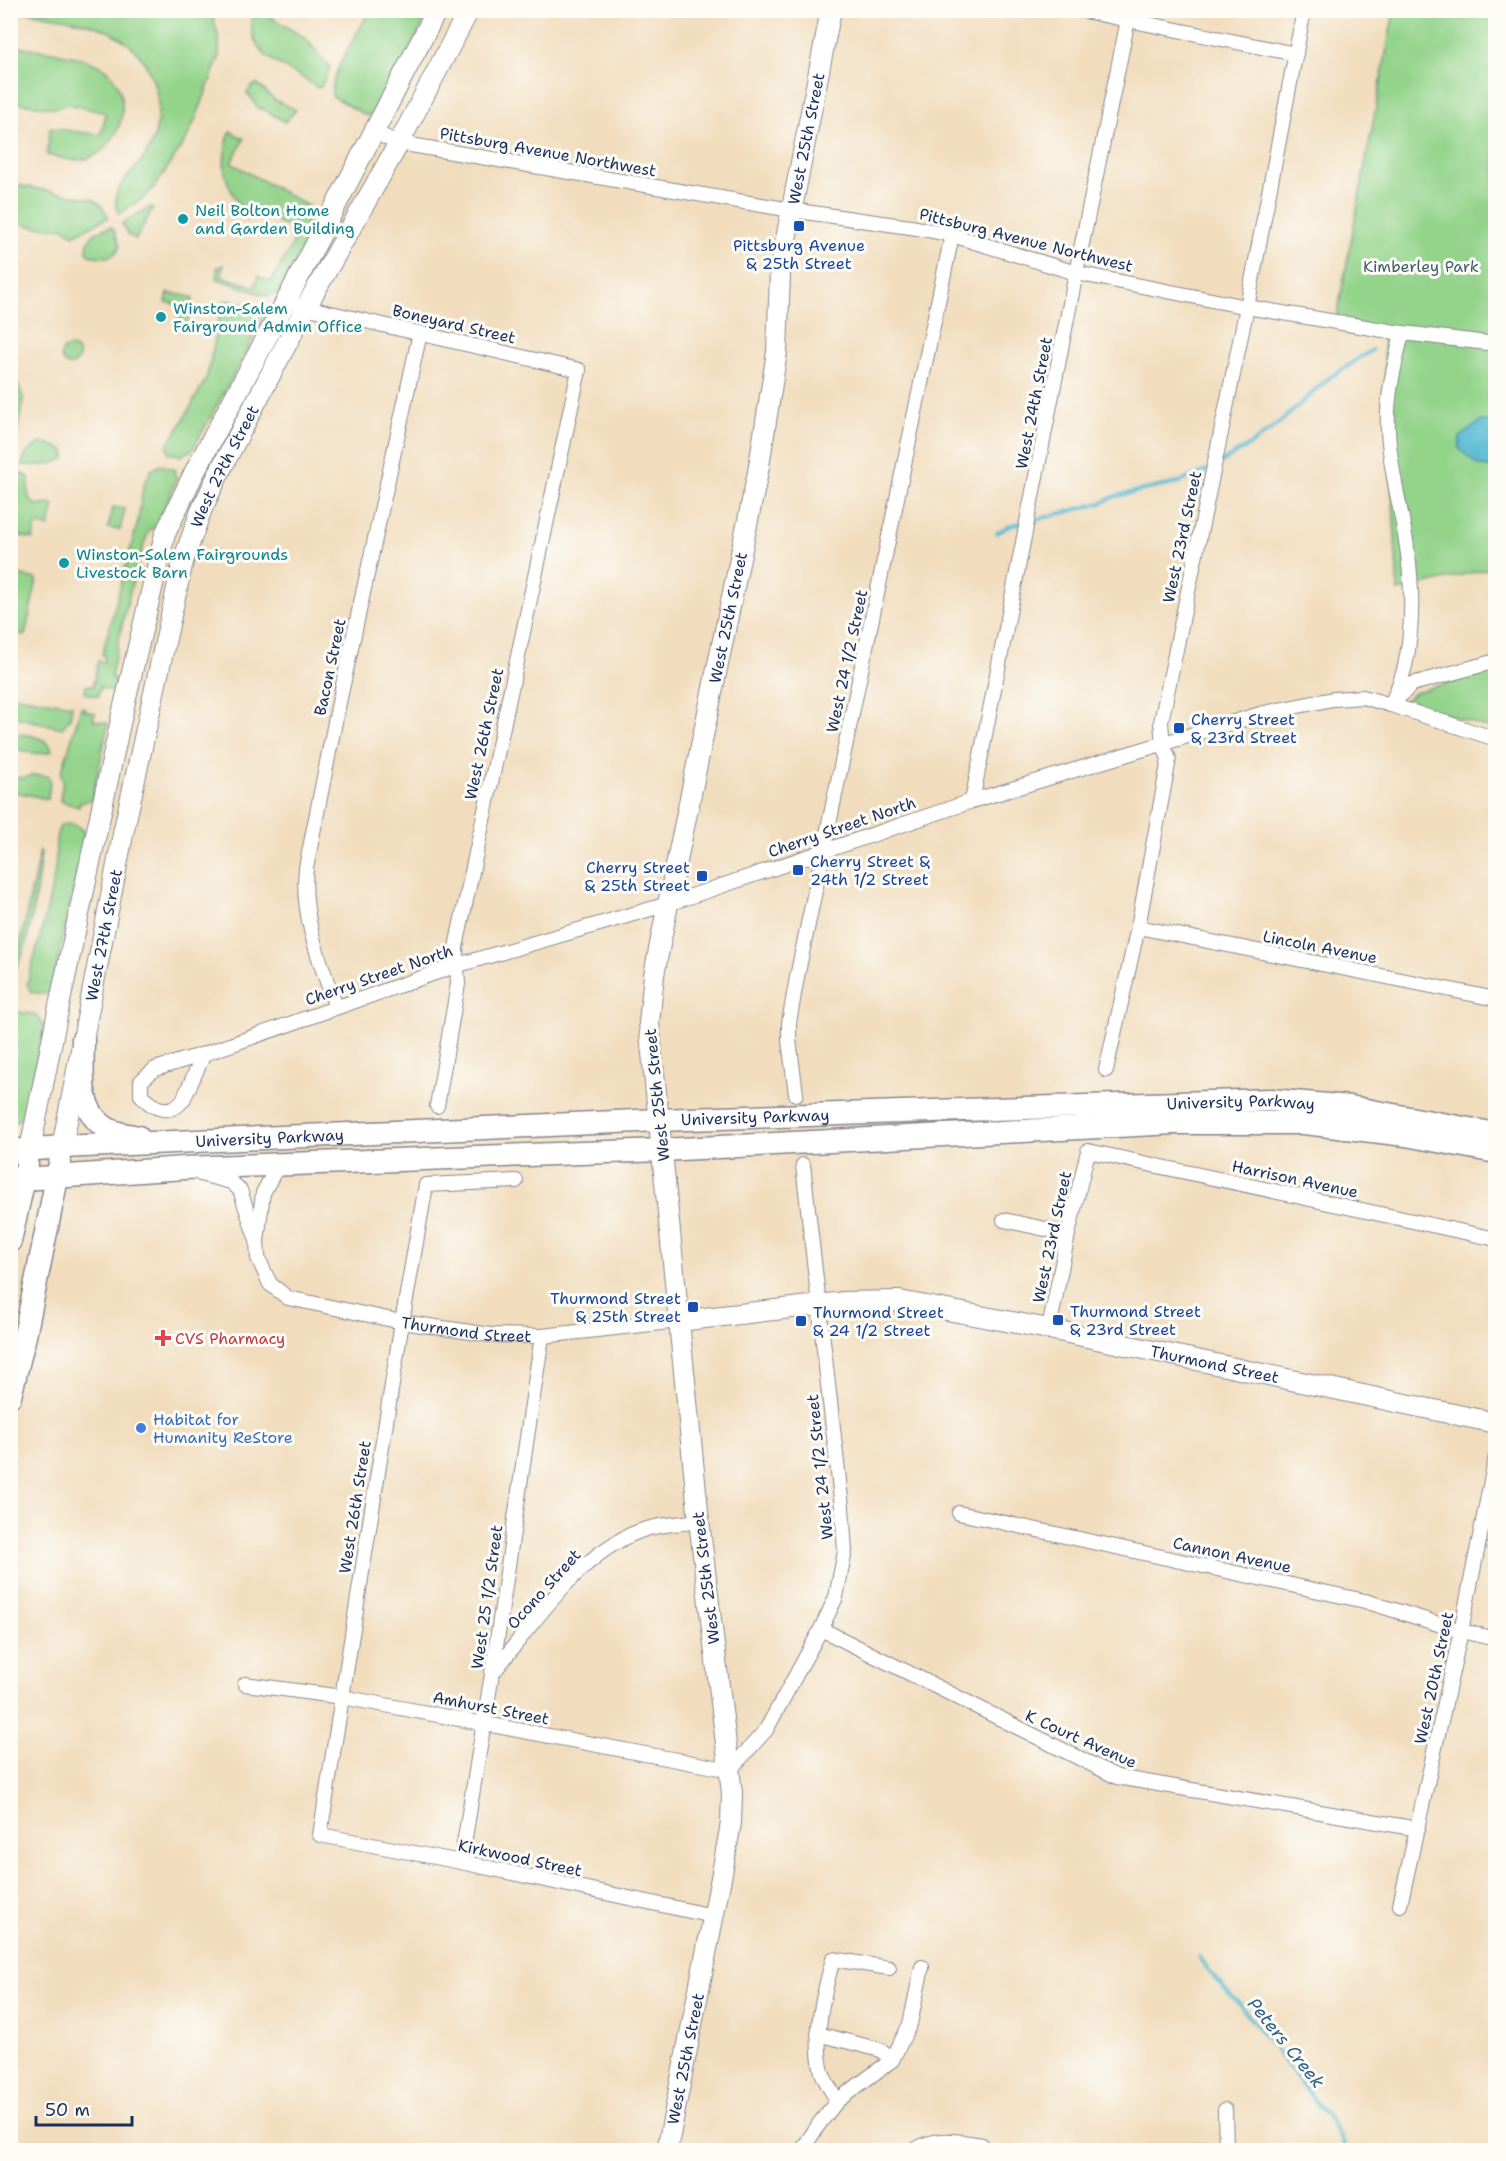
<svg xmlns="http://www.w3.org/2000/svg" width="1506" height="2161" viewBox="0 0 1506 2161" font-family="'Shantell Sans',sans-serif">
  <rect width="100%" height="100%" fill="#fdfcf7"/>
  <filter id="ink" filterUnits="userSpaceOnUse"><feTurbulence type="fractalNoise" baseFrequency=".0167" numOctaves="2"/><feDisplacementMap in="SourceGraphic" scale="12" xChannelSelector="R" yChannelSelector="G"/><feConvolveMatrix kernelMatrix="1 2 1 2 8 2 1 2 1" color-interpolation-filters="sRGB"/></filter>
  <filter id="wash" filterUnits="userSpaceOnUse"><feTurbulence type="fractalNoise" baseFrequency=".008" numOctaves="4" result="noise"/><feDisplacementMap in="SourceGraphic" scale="24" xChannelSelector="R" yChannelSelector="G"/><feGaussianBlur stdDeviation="1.35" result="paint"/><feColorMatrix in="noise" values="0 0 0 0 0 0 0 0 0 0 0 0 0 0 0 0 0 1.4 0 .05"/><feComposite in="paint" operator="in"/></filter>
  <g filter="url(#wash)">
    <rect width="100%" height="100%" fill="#f1ddbd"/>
    <path fill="#93d38a" stroke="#578174" stroke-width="1.5" d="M193 11 213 17 219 39V57L198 113 187 138 158 182 145 197 119 214C106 187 133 176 145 156 158 136 161 113 156 90 139 22 75 21 19 11Z
      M370 11H430L376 110 370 113V116L365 115 332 96C330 73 358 32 370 11Z
      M1394 11H1495V567L1398 591 1383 330 1336 321Z
      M262 12 305 38 330 67 321 87 317 88C290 64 250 64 251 18L256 14Z
      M11 45C35 50 90 55 107 71 134 95 123 142 92 157 78 163 61 158 47 155L50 128 101 135 106 113 69 104 55 108 11 102Z
      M257 84 275 100 296 110 285 122 262 108 260 110C254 106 254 97 247 94L251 87Z
      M230 131 244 139 231 163 308 206 300 219 313 227 278 292 273 295 269 294 268 296 217 279V268L223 265 221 276 255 287 258 276 271 282 299 233 256 210 249 218 246 216C225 182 218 170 230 131Z
      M11 184 93 199 100 204 109 217 73 235 64 228 35 227 11 221Z
      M150 207 153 208 136 239 128 235 122 223Z
      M110 227 113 228 120 245C115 260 102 258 89 255L87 251C87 236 96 231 110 227Z
      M168 293 193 297 186 331 177 329 181 306 166 302Z
      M232 300 261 309 260 311 264 316 263 321 193 449 191 451 184 453 182 456 169 453 167 447 169 442 180 426 207 377 222 304 225 301Z
      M61 356a9 9 0 1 1 18 0a9 9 0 1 1-18 0Z
      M11 381 19 386 23 398 11 469Z
      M41 443H47L65 451V459L47 465H22C25 454 30 448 41 443Z
      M161 465 176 470 174 473 177 479 157 526 149 530C131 577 122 626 111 676L117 683 115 692 100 687 98 696 84 693 86 686H93L98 661 104 662 105 655H102L138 521 143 487 151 470Z
      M20 473 29 477C29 489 24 496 36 505L54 504 49 527 36 525 33 539 12 534Z
      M113 507 125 509 120 530 108 528Z
      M17 575 37 579 25 635 13 634 12 637H10L11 583Z
      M1495 670V730L1404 701 1416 692Z
      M11 695 72 705 70 718 62 728 11 716Z
      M81 707 86 708 85 711 95 713 93 720 108 723 93 797 90 800 80 803 79 807 60 801 63 780 61 774Z
      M11 734C24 734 49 735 52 751 37 757 25 750 11 748Z
      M33 775 48 776 50 780 48 799 11 791V777L24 778Z
      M72 824 82 829 84 838 51 992 44 994 31 992 27 984C37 946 49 910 55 870 57 856 53 836 61 825Z
      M40 851 41 853C38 879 30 951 15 969Z
      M17 1012 35 1014 44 1026 27 1109 21 1118 11 1124V1015Z"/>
    <path fill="#54bad2" stroke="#387498" stroke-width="1.5" d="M1481 421 1495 422V468L1477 465 1459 448 1460 437Z"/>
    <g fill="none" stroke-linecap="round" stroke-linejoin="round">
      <path stroke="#54bad2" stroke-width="4" d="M1220 463 1253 443 1279 423 1329 378 1372 350
        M1031 521 1101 503 1116 496 1177 483 1208 470
        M997 533 1009 526 1024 522
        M1199 1957 1217 1981 1241 2006 1328 2117 1341 2138 1346 2150"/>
    </g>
  </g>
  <g filter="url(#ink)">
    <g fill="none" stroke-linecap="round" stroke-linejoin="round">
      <defs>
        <g id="street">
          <path d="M1079 10 1296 54"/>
          <path d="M373 132 399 143 791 210 917 228 952 235 1076 273 1247 307 1395 332 1496 344"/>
          <path d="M300 306 579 370 456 947 458 984 437 1106"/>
          <path d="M1395 701 1412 684 1496 661"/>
          <path d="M1391 705C1396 692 1402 679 1405 666 1415 621 1412 569 1403 524 1397 492 1389 460 1388 429 1386 396 1395 364 1402 333"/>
          <path d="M972 801 1076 273 1130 10"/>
          <path d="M1138 927 1496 999"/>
          <path d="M336 1007C320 961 301 917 306 868L337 712 420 333"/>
          <path d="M204 1054 183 1100C170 1116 153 1109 141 1095V1081L155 1069 204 1054 458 965 668 904 972 801 1264 713 1333 699 1363 697 1391 705 1496 739"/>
          <path d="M1106 1070 1138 927 1169 759 1163 745 1161 722 1247 307 1304 10"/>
          <path d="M796 1094 789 1040V1023L797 977 952 235"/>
          <path id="s1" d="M278 1165 263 1193 257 1241 258 1258 270 1284 288 1298 402 1322 491 1335 542 1336 679 1321"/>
          <path d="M200 1174 231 1182 240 1190 255 1235"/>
          <path d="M516 1181 426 1185 402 1322 320 1835 461 1862 713 1916"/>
          <path d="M1004 1220 1068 1234"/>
          <path d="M1049 1329 1068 1234 1088 1151 1496 1239"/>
          <path d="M959 1513 1365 1601 1461 1631 1496 1639"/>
          <path d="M821 1629 1117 1777 1418 1829"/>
          <path d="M492 1674C532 1625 579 1553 640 1531 659 1524 679 1524 699 1521"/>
          <path d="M245 1684 342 1697 730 1770 766 1730 821 1629 836 1597 845 1551 842 1507 803 1165"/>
          <path d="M461 1862 492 1674 542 1336"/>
          <path d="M1400 1905 1461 1631 1496 1456"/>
          <path d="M818 2034 881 2050 892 2060"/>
          <path d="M837 2101C833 2092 825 2082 822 2072 813 2033 823 1996 833 1959L889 1968"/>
          <path d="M1225 2110 1226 2150"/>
          <path d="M802 2150 819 2124 837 2101 892 2060 910 2024 922 1967"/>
          <path d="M915 2150C935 2136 959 2141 982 2145"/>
          <path d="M1196 2150 1208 2148 1219 2150"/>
        </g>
        <g id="secondary">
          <path id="s2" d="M62 1147 124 829 183 561 201 511 223 465 306 307 399 143 469 10"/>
          <path d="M30 1149 59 1006 123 710 165 534 194 473 291 292 437 10"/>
          <path id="s3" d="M679 1321 844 1302 899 1301 1049 1329 1496 1423"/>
          <path id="s4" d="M667 2150 722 1873 731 1823 732 1793 699 1521 649 1023 654 975 668 904 758 472 777 352 780 274 784 249 831 10"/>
        </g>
        <g id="primary">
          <path d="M83 1039C83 1071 76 1113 110 1130 118 1134 130 1135 138 1137"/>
          <path id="s5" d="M10 1151 62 1147 659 1120 1271 1100 1350 1107 1496 1134"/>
          <path d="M10 1180 184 1168 662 1150 1174 1123H1304L1406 1135 1496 1152"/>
          <path d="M10 1241 27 1165"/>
          <path d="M10 1396 25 1336 60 1163"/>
        </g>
      </defs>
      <use href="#street" stroke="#86868e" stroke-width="16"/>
      <use href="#secondary" stroke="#86868e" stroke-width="22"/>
      <use href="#primary" stroke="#86868e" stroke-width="25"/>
      <use href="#street" stroke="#fff" stroke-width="14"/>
      <use href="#secondary" stroke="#fff" stroke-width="20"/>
      <use href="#primary" stroke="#fff" stroke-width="22"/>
    </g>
  </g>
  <g fill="#0f9aa8" stroke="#fdfcf7" stroke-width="2">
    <circle cx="183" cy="219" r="6"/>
    <circle cx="161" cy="317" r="6"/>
    <circle cx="64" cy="563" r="6"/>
  </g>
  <g fill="#1a4fb4" stroke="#fdfcf7" stroke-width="2">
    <rect x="793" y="220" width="12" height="12" rx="3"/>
    <rect x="1173" y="722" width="12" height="12" rx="3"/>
    <rect x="792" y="864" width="12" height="12" rx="3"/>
    <rect x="696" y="870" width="12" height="12" rx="3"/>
    <rect x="687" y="1301" width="12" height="12" rx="3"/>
    <rect x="1052" y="1314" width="12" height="12" rx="3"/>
    <rect x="795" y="1315" width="12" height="12" rx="3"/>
  </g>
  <path fill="#e0444e" stroke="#fdfcf7" stroke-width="2" d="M160 1329h6v6h6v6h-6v6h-6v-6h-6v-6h6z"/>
  <circle fill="#3f7fe0" stroke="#fdfcf7" stroke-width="2" cx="141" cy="1428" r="6"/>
  <g text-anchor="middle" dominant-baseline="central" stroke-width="6" stroke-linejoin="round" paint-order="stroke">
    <g font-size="16" fill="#1b2f5e" stroke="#fdfcf7">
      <text stroke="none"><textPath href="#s4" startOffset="2037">West 25th Street</textPath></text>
      <text transform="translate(548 152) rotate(10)">Pittsburg Avenue Northwest</text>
      <text transform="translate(1026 240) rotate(14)">Pittsburg Avenue Northwest</text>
      <text transform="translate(454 324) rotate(13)">Boneyard Street</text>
      <text transform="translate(1034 403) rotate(-79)">West 24th Street</text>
      <text stroke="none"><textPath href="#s2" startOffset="702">West 27th Street</textPath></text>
      <text transform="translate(1182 537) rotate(-78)">West 23rd Street</text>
      <text stroke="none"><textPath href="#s4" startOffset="1551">West 25th Street</textPath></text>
      <text transform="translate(847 661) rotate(-78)">West 24 1/2 Street</text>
      <text transform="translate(330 667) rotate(-78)">Bacon Street</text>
      <text transform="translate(484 734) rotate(-78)">West 26th Street</text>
      <text transform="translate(842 827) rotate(-19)">Cherry Street North</text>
      <text stroke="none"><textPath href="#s2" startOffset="216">West 27th Street</textPath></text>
      <text transform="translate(1320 947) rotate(11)">Lincoln Avenue</text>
      <text transform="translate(379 975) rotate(-19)">Cherry Street North</text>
      <text transform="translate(657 1095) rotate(-96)">West 25th Street</text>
      <text stroke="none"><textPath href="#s5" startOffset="1232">University Parkway</textPath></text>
      <text stroke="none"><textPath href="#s5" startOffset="746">University Parkway</textPath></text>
      <text stroke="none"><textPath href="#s5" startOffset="260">University Parkway</textPath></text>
      <text transform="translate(1295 1179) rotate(12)">Harrison Avenue</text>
      <text transform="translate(1052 1237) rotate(-78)">West 23rd Street</text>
      <text stroke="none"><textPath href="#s1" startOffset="330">Thurmond Street</textPath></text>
      <text stroke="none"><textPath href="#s3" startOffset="543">Thurmond Street</textPath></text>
      <text transform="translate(820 1467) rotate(-96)">West 24 1/2 Street</text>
      <text transform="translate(355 1507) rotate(-81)">West 26th Street</text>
      <text transform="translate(1232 1555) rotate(12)">Cannon Avenue</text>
      <text transform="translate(706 1578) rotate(-97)">West 25th Street</text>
      <text transform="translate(544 1589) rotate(-48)">Ocono Street</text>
      <text transform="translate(487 1597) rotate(-82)">West 25 1/2 Street</text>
      <text transform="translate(1434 1678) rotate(-78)">West 20th Street</text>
      <text transform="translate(491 1708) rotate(11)">Amhurst Street</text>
      <text transform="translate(1081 1739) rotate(24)">K Court Avenue</text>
      <text transform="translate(520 1858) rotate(12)">Kirkwood Street</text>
      <text stroke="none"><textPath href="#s4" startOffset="93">West 25th Street</textPath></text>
    </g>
    <g font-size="16" fill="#0d838f" stroke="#fdfcf7" text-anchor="start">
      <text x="195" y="210">Neil Bolton Home<tspan x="195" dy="18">and Garden Building</tspan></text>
      <text x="173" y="308">Winston-Salem<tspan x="173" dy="18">Fairground Admin Office</tspan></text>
      <text x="76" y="554">Winston-Salem Fairgrounds<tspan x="76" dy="18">Livestock Barn</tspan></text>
    </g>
    <g font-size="16" fill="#164399" stroke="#fdfcf7" text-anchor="start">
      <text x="799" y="245" text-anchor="middle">Pittsburg Avenue<tspan x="799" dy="18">&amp; 25th Street</tspan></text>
      <text x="1191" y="719">Cherry Street<tspan x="1191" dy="18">&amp; 23rd Street</tspan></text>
      <text x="810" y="861">Cherry Street &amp;<tspan x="810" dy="18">24th 1/2 Street</tspan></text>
      <text x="690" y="867" text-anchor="end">Cherry Street<tspan x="690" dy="18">&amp; 25th Street</tspan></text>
      <text x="681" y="1298" text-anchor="end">Thurmond Street<tspan x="681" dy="18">&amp; 25th Street</tspan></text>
      <text x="1070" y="1311">Thurmond Street<tspan x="1070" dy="18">&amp; 23rd Street</tspan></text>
      <text x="813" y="1312">Thurmond Street<tspan x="813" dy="18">&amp; 24 1/2 Street</tspan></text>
    </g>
    <g font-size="16" fill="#3f606b" stroke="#fdfcf7">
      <text x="1421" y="266">Kimberley Park</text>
    </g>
    <g font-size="16" fill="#be3a42" stroke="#fdfcf7" text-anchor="start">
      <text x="175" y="1338">CVS Pharmacy</text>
    </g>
    <g font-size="16" fill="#366cbe" stroke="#fdfcf7" text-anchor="start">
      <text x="153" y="1419">Habitat for<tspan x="153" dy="18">Humanity ReStore</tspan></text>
    </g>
    <g font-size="18" font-style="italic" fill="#2f6087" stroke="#fdfcf7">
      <text transform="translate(1286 2043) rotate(51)">Peters Creek</text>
    </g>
  </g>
  <rect width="1506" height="2161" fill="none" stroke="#fdfcf7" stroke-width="36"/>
  <path d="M36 2116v9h96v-9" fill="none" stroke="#1b2f5e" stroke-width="3"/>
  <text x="45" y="2116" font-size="18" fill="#1b2f5e" stroke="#fdfcf7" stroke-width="4.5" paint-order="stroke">50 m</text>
</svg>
